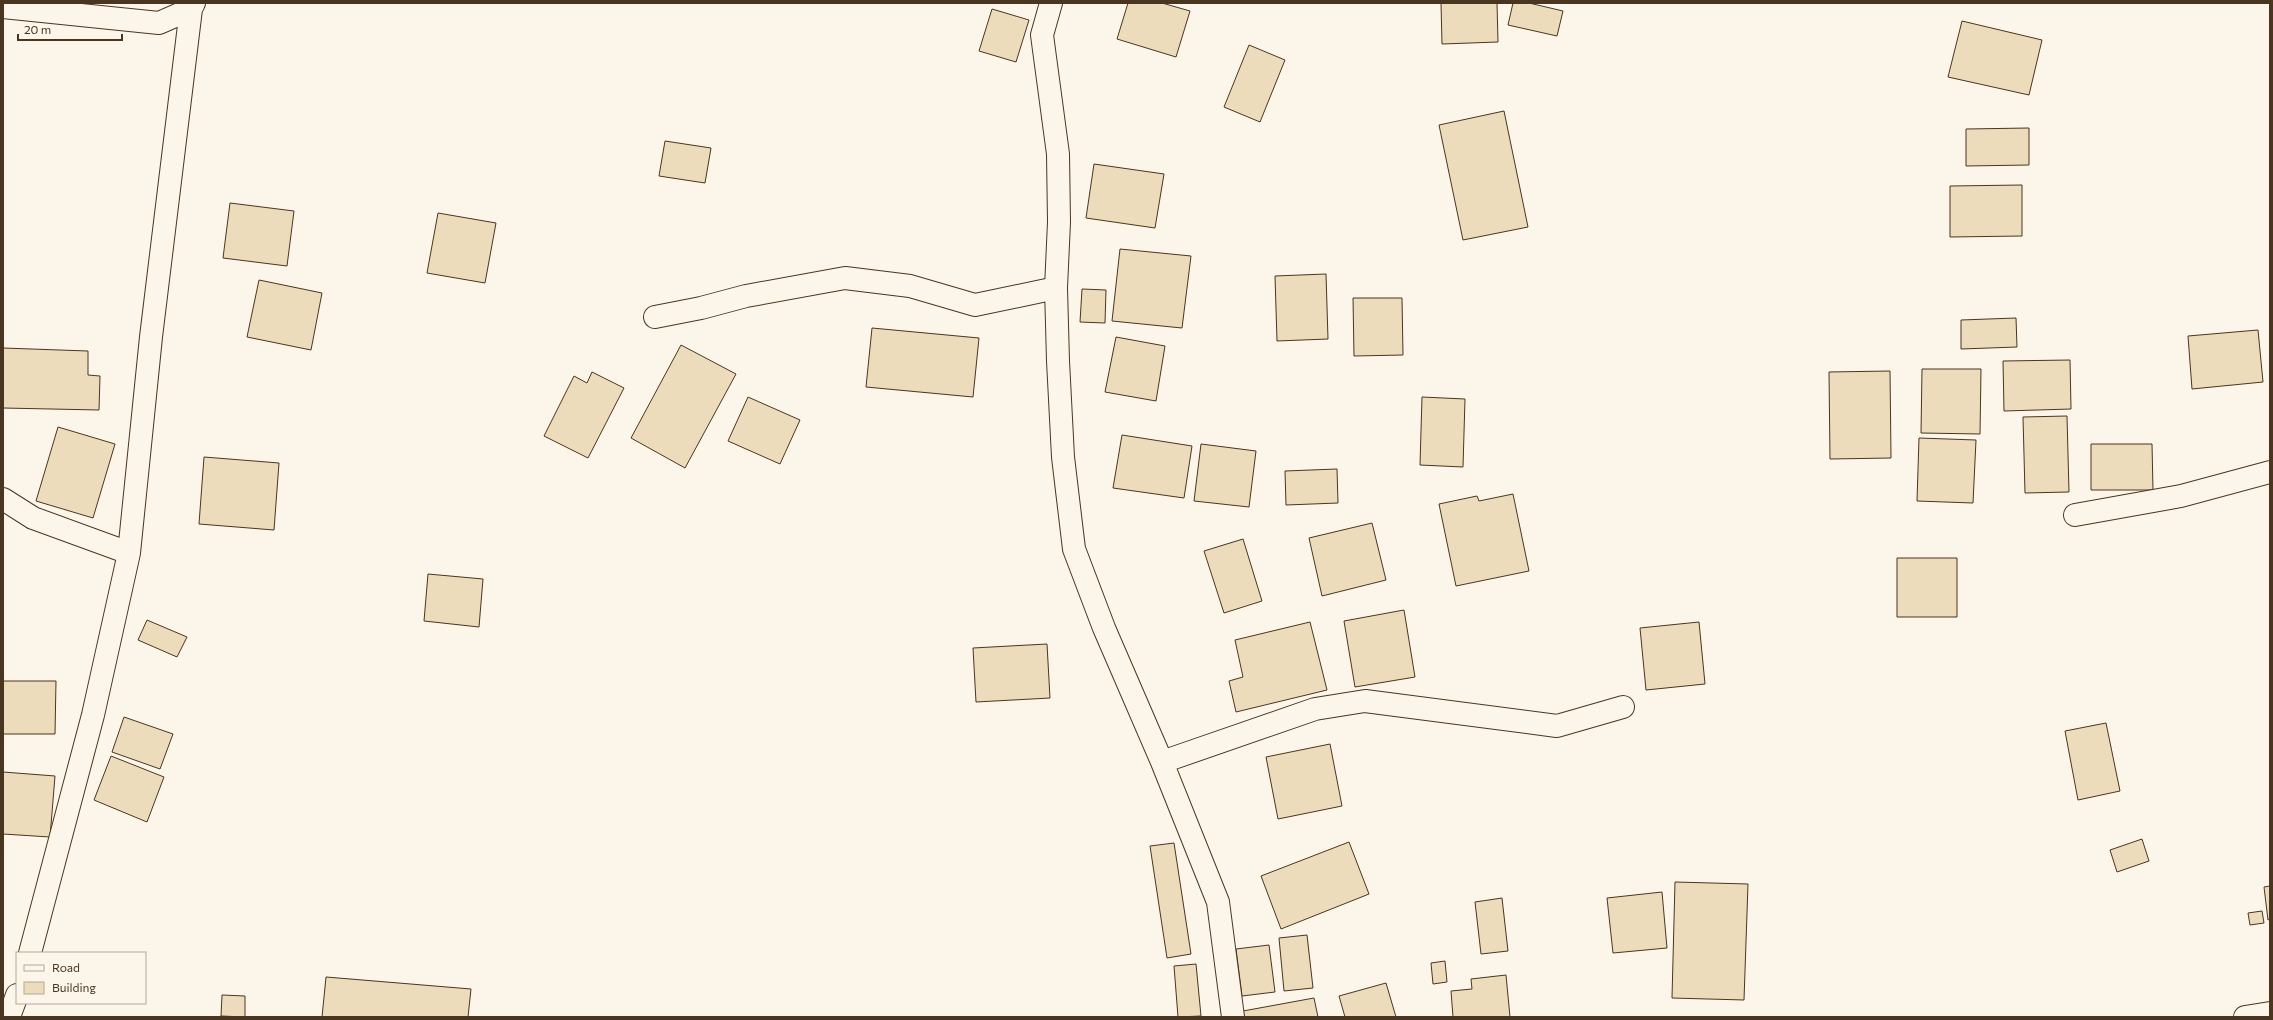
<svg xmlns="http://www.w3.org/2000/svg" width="2273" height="1020" viewBox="0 0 2273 1020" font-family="Commissioner,sans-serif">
  <rect width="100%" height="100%" fill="#fbf6e9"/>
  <path fill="#ecdcbc" stroke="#4a3520" d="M1128 3H1162L1190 11 1176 57 1117 39Z
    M1441 3H1497L1498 42 1442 44Z
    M1513 3H1529L1563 11 1557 36 1508 25Z
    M992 9 1029 20 1016 62 979 51Z
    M1962 21 2042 40 2029 95 1948 77Z
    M1249 45 1285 60 1260 122 1224 107Z
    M1504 111 1528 227 1463 240 1439 125Z
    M2029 128V165L1966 166V129Z
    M665 141 711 148 705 183 659 176Z
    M1094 164 1164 174 1155 228 1086 218Z
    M2022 185V236L1950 237V186Z
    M230 203 294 211 287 266 223 258Z
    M438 213 496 223 485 283 427 273Z
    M1120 249 1191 256 1182 328 1112 321Z
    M1326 274 1328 339 1277 341 1275 276Z
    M259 280 322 293 311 350 247 337Z
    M1082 289 1106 290 1105 323 1080 322Z
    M1353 298H1402L1403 355 1354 356Z
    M2016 318 2017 347 1961 349V320Z
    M872 328 979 338 973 397 866 387Z
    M2258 330 2263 382 2192 389 2188 336Z
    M1116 337 1165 346 1156 401 1105 392Z
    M681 345 736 374 685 468 631 438Z
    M3 348 88 351V375L100 376 99 410 3 408Z
    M2070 360 2071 409 2004 411 2003 361Z
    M1922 369H1981L1980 434 1921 433Z
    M1890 371 1891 458 1830 459 1829 372Z
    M592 372 624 388 588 458 544 436 574 376 587 383Z
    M748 397 800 420 780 464 728 441Z
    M1422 397 1465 399 1463 467 1420 465Z
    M2067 416 2069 492 2025 493 2023 417Z
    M58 427 115 444 93 518 36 501Z
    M1122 435 1192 446 1184 498 1113 488Z
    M1919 438 1976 440 1973 503 1917 501Z
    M1201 444 1256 451 1249 507 1194 501Z
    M2091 444H2152L2153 490H2091Z
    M204 457 279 463 274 530 199 524Z
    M1337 469 1338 503 1286 505 1285 471Z
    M1513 494 1529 571 1456 586 1439 504 1477 496 1479 501Z
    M1372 523 1386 580 1322 596 1309 538Z
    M1243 539 1262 601 1224 613 1204 551Z
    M1897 558H1957V617H1897Z
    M428 574 483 579 479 627 424 621Z
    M1404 610 1415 677 1355 687 1344 621Z
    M147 620 187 637 177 657 138 640Z
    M1310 622 1327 690 1236 712 1229 681 1243 677 1235 640Z
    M1699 622 1705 684 1646 690 1640 628Z
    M1047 644 1050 698 976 702 973 648Z
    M3 681H56L55 734H3Z
    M124 717 173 734 160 769 112 752Z
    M2106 723 2120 791 2078 800 2065 731Z
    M1330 744 1342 806 1278 819 1266 757Z
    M111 756 164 777 147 822 94 800Z
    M3 772 55 776 50 837 3 834Z
    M2142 839 2149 861 2117 872 2110 850Z
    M1349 842 1369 894 1281 929 1261 876Z
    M1174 843 1191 954 1167 958 1150 846Z
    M1675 882 1748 884 1744 1000 1672 998Z
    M2270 886V919L2268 920 2264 887Z
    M1662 892 1667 948 1613 953 1607 898Z
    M1502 898 1508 951 1481 954 1475 902Z
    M2262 911 2264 923 2250 925 2248 913Z
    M1307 935 1313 988 1284 991 1279 938Z
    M1269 945 1275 992 1242 996 1236 949Z
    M1445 961 1447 982 1433 984 1431 963Z
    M1196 964 1201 1016 1178 1017 1174 966Z
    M1506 975 1510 1017H1453L1451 991 1472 989 1471 979Z
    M326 977 471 989 468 1017H322Z
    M1386 983 1396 1017H1345L1339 996Z
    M222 995 245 996V1017L221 1016Z
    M1314 998 1318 1017H1244L1243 1011Z"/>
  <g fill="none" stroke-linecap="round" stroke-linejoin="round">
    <defs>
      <path id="minor" d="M1051 3 1042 35 1058 154 1059 222 1056 288 1058 361 1063 457 1074 549 1104 628 1162 762 1218 902 1233 1017
        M3 7 159 23 191 9 194 3
        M655 317 701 308 746 296 845 278 910 286 975 305 1056 288
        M3 499 33 518 129 553
        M2075 515 2181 496 2270 472
        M1162 762 1315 709 1365 701 1557 726 1623 707
        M30 953 93 715 129 553 151 337 191 9
        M9 1017 17 995"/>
      <path id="major" d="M2245 1017 2270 1013"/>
    </defs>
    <use href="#minor" stroke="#4a3520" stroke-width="24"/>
    <use href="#major" stroke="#4a3520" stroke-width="24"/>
    <use href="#minor" stroke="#fbf6e9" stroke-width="22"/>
    <use href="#major" stroke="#fbf6e9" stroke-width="22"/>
  </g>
  <rect width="2273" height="1020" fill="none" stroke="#4a3520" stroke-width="8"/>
  <rect x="16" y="952" width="130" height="52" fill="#fbf6e9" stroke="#b4a999"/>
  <rect x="24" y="965" width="20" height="6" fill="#fbf6e9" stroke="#b4a999"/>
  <text x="52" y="972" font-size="12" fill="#4a3520">Road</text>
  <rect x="24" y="982" width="20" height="12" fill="#ecdcbc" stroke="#b4a999"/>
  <text x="52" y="992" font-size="12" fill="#4a3520">Building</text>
  <path d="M18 34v6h104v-6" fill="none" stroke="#4a3520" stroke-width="2"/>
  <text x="24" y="34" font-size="12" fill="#4a3520" stroke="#fbf6e9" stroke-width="3" paint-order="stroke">20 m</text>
</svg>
